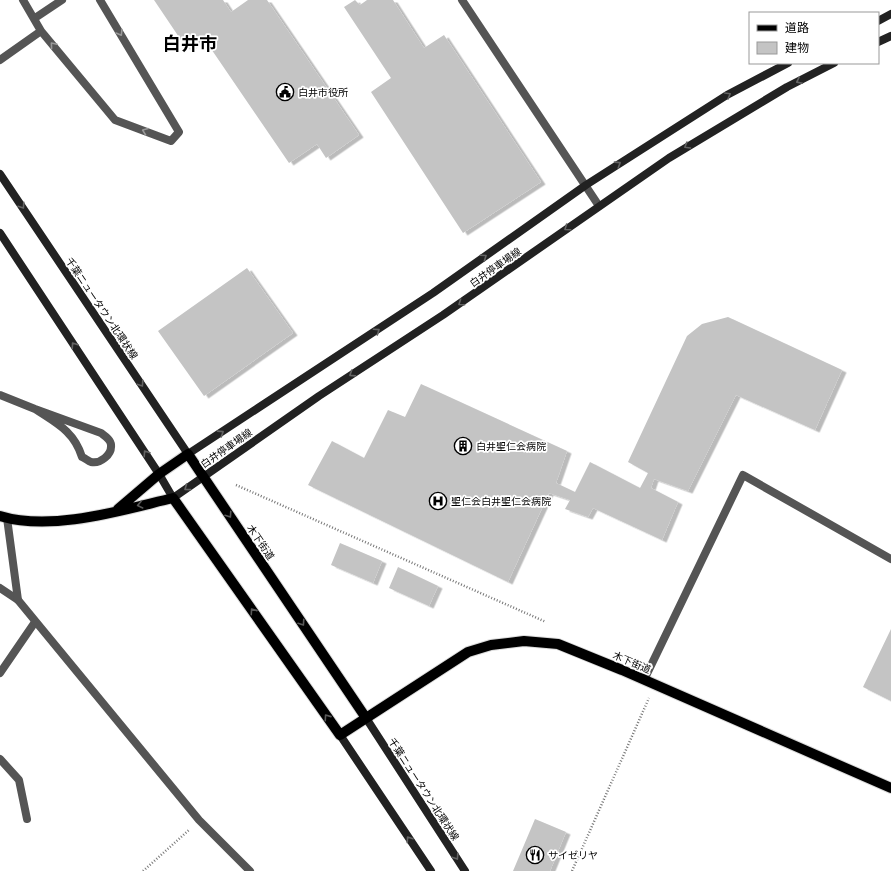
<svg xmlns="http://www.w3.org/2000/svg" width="891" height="871" viewBox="0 0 891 871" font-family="Barlow,'Noto Sans JP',sans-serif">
  <defs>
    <filter id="shadow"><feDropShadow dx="4.5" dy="2.5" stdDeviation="0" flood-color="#0004"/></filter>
  </defs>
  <rect width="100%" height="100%" fill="#fff"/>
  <path fill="#c4c4c4" filter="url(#shadow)" d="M154 0H223L231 12 248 0H267L359 135 326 158 317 144 289 163 203 37 187 49Z
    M355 0 360 5 367 0H393L424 48 444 35 541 182 463 233 371 92 391 78 344 7Z
    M247 268 293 333 204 396 158 331Z
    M728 317 842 370 815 430 736 395 688 491 654 479 651 488 678 502 662 540 593 508 588 517 565 509 570 500 549 493 508 582 308 485 332 441 364 458 388 410 405 417 421 384 567 451 556 483 575 492 590 462 640 488 648 473 628 462 687 336 702 324Z
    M340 543 382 561 373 583 331 565Z
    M398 567 438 586 429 606 389 588Z
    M891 629V701L863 687Z
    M535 819 566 832 550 871H513Z"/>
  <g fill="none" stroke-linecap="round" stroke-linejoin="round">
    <defs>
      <path id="primary" d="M118 509 159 474 188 454 366 718
        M0 516C52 532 122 510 173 498L340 735 468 652 491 645 524 641 558 644 622 670 891 788"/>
    </defs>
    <use href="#primary" stroke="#dbdbdb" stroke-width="12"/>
    <path stroke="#777" stroke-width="2.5" stroke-dasharray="1 2" stroke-linecap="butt" d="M236 485 546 622
      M143 871 190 829
      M572 871 649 698"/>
    <path stroke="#555" stroke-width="8" d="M0 588 18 600
      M0 673 35 622
      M0 759 19 780 27 819"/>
    <path stroke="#555" stroke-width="8" d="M23 0 41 31 115 120 171 141 179 132 100 0
      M462 0 599 206
      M35 18 62 0
      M0 60 41 31
      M0 395 35 409 101 433C105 436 111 440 111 445 112 455 100 464 91 462 88 461 85 458 82 457 74 431 56 423 35 409
      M7 518 18 600 199 820 250 871
      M644 680 743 475 891 559"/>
    <path stroke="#222" stroke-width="8" d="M878 21 891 14
      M878 42 891 36
      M0 174 188 454 433 293 586 185 727 95 788 63
      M0 233 159 474 173 498 319 396 443 315 669 158 787 87 834 63
      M366 718 465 871
      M340 735 431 871"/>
    <use href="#primary" stroke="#000" stroke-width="10"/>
  </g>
  <defs><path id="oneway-chevron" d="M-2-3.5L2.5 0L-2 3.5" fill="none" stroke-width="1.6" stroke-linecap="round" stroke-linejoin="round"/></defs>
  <g stroke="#999">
    <use href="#oneway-chevron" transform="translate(120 33) rotate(59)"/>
    <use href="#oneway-chevron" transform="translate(53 45) rotate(-130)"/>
    <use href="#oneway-chevron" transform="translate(145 131) rotate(-159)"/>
  </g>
  <g stroke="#646464">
    <use href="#oneway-chevron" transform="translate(799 81) rotate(153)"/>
    <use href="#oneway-chevron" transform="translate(728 95) rotate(-30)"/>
    <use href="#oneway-chevron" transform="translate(687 146) rotate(149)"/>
    <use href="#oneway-chevron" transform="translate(618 164) rotate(-33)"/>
    <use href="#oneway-chevron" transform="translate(22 206) rotate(56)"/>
    <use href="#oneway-chevron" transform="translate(567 228) rotate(145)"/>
    <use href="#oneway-chevron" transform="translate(484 257) rotate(-35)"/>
    <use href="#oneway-chevron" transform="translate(461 303) rotate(145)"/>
    <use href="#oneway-chevron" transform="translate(377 331) rotate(-34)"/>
    <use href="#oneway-chevron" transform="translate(74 345) rotate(-124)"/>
    <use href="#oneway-chevron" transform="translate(352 374) rotate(147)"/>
    <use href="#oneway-chevron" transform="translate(141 384) rotate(56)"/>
    <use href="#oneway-chevron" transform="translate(221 433) rotate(-33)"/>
    <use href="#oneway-chevron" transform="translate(146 453) rotate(-124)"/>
    <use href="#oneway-chevron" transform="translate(187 488) rotate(144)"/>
    <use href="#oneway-chevron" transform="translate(409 839) rotate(-124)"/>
    <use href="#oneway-chevron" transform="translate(456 857) rotate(57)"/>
  </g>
  <g stroke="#595959">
    <use href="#oneway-chevron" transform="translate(140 505) rotate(167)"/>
    <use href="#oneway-chevron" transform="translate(229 515) rotate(56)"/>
    <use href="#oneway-chevron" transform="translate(253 611) rotate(-125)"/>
    <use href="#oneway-chevron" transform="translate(302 623) rotate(56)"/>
    <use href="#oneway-chevron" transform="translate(327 717) rotate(-125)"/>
  </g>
  <defs>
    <symbol id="civic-ring" viewBox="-11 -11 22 22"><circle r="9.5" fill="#fff" stroke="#000" stroke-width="1.5"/><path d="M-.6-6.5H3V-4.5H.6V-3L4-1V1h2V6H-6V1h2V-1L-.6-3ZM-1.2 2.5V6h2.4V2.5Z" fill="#000"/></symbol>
    <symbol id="building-ring" viewBox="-11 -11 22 22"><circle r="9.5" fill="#fff" stroke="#000" stroke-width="1.5"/><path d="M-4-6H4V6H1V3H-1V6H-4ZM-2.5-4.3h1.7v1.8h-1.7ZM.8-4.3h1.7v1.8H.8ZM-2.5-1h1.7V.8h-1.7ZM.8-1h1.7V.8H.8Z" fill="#000"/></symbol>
    <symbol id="hospital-ring" viewBox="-11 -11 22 22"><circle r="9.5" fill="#fff" stroke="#000" stroke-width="1.5"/><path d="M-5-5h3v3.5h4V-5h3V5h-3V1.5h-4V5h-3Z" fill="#000"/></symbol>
    <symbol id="restaurant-ring" viewBox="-11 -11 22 22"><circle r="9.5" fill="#fff" stroke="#000" stroke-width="1.5"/><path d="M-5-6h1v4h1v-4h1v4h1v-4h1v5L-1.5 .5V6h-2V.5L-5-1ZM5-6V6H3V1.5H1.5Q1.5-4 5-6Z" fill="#000"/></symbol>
  </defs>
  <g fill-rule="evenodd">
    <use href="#civic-ring" x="275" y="82" width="20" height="20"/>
    <use href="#building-ring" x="453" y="436" width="20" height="20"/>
    <use href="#hospital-ring" x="428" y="491" width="20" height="20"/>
    <use href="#restaurant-ring" x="525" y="845" width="20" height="20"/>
  </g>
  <g text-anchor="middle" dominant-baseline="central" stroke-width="3.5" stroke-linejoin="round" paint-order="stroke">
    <g font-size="10" fill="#000" stroke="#fff" text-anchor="start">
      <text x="298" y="92">白井市役所</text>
      <text x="476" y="446">白井聖仁会病院</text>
      <text x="451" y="501">聖仁会白井聖仁会病院</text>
      <text x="548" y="855">サイゼリヤ</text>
    </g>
    <g font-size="10" fill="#000" stroke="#fff">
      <text transform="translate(495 267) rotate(-35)">白井停車場線</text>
      <text transform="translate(102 308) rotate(56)">千葉ニュータウン北環状線</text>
      <text transform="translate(226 448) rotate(-35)">白井停車場線</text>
      <text transform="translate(261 542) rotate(56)">木下街道</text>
      <text transform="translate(632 662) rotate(23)">木下街道</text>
      <text transform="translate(424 789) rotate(57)">千葉ニュータウン北環状線</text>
    </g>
    <g font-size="18" font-weight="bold" fill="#000" stroke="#fff">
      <text x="190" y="43">白井市</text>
    </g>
  </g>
  <rect x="749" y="12" width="130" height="52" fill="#ffffff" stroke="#999999"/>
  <rect x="757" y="25" width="20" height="6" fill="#000000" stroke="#999999"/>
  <text x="785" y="32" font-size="12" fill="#000000">道路</text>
  <rect x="757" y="42" width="20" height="12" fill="#c4c4c4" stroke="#999999"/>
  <text x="785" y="52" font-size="12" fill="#000000">建物</text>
</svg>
